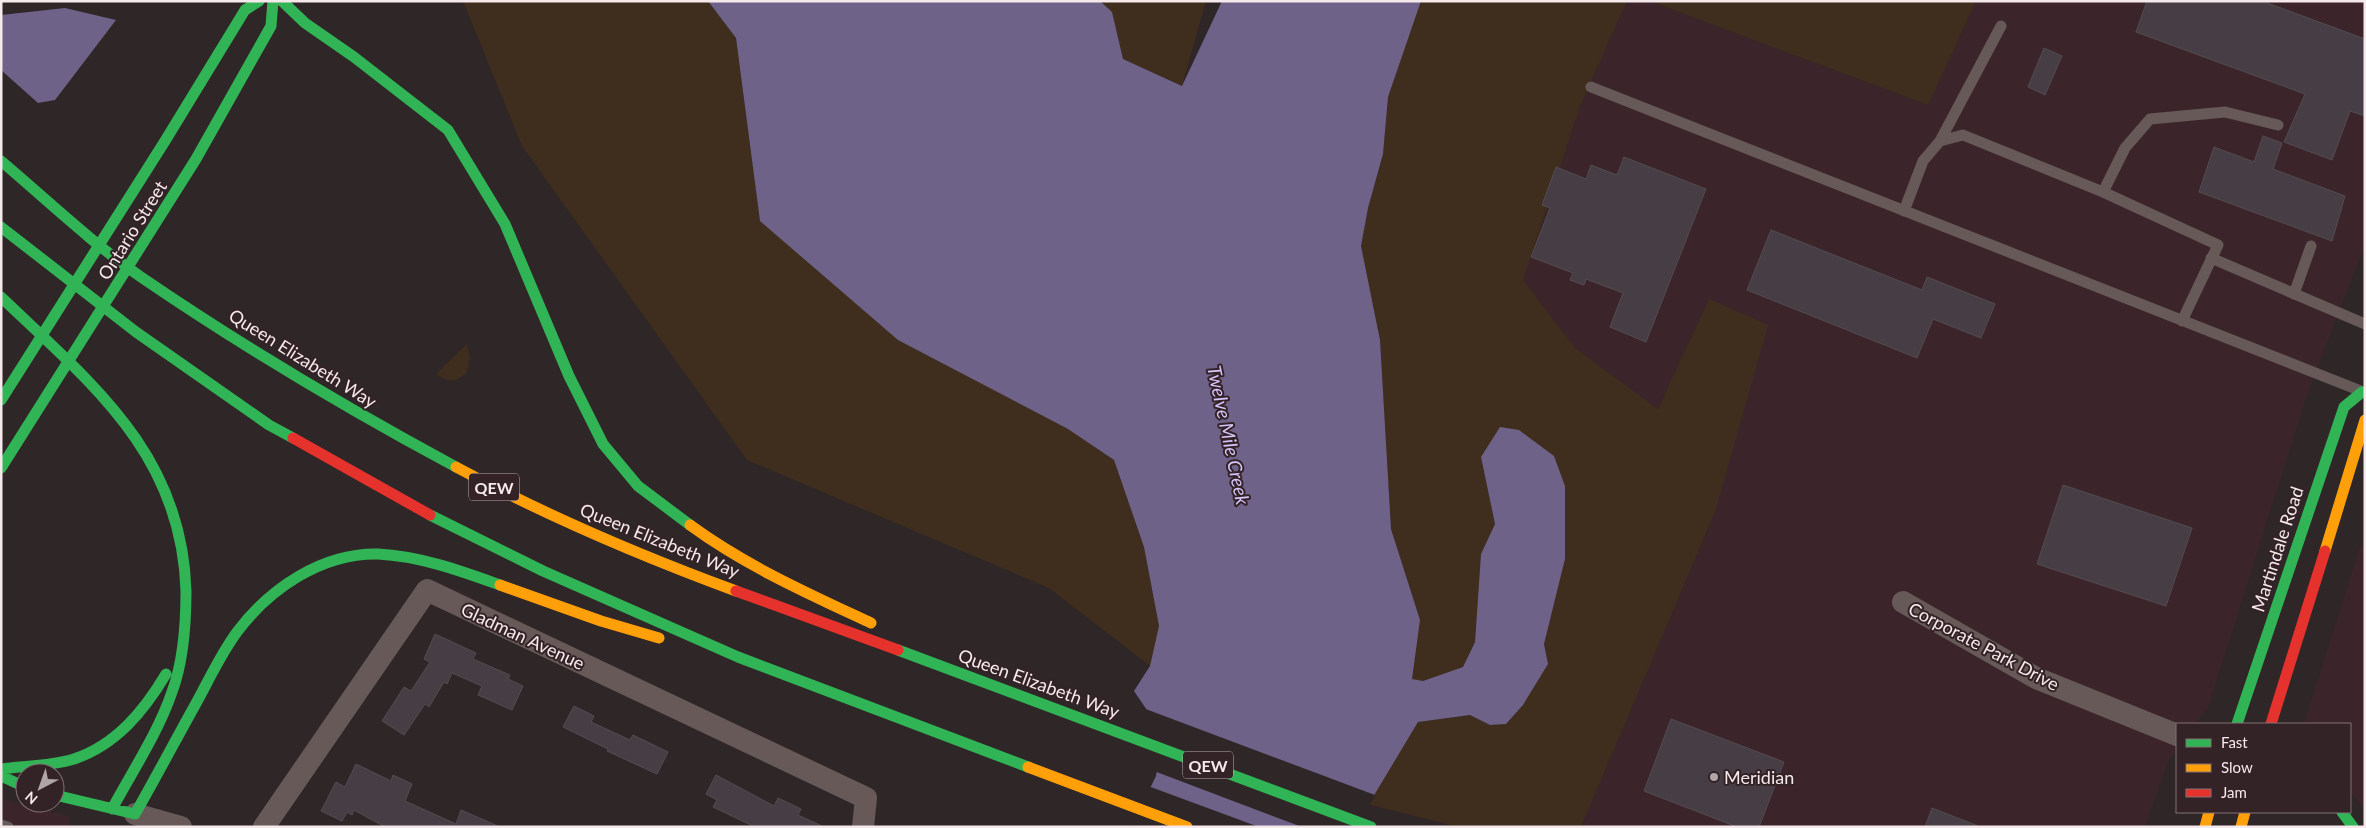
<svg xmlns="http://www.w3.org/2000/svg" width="2366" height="828" viewBox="0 0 2366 828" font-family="Lato,sans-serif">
  <rect width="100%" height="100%" fill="#2f2628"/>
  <path fill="#3b252b" d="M1627 1H1650L1927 105 1976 1H2365V244L2306 398 2208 708 2195 724H2177V749L2167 763 2145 827H1581L1715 512 1709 299 1658 409 1575 348 1523 280 1580 106Z
    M2360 547 2365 549V810L2350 792V724H2304Z
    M1 799 70 816 68 827H1Z"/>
  <path fill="#3f2e1d" d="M463 1H708L736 38 760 221 1114 460 1144 547 1159 627 1150 666 1049 588 747 460 522 146Z
    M1100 1H1206L1182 86 1123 59 1112 12Z
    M1421 1H1627L1580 106 1523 280 1575 348 1658 409 1709 299 1768 325 1715 512 1581 827H1459L1367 804 1418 722 1470 715 1490 725 1506 724 1523 705 1548 664 1544 644 1565 559V486L1554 456 1481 457 1495 524 1481 554 1475 641 1463 667 1423 681 1411 679 1420 620 1391 529 1380 340 1361 246 1368 208 1383 154 1388 97Z
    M1650 1H1976L1928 105Z
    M467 344 470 358 467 372C457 382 448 383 436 374Z"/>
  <path fill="#6f6288" d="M708 1H1100L1112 12 1123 59 1182 86 1222 1H1421L1388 97 1383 154 1368 208 1361 246 1380 340 1391 529 1420 620 1412 679 1423 681 1463 667 1475 642 1481 554 1495 524 1481 457 1500 427 1519 430 1554 456 1565 486V559L1544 644 1548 664 1523 705 1506 724 1490 725 1470 715 1418 722 1355 827H1131L1156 776 1163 734 1134 691 1150 666 1159 626 1144 547 1114 460 1068 429 898 340 760 221 736 38Z
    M65 8 116 20 55 100 38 103 1 70V15Z"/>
  <path fill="#2f2628" d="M1143 708 1375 795 1358 827H1302L1154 771 1161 734Z
    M1148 786 1259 827H1129Z"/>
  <path fill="#473d44" stroke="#534c50" d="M2147 1H2262L2365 39V116L2350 111 2332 160 2284 142 2305 94 2136 32Z
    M2044 48 2062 56 2045 95 2028 87Z
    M2263 136 2282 143 2273 169 2345 196 2332 241 2199 192 2214 147 2254 162Z
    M1624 157 1706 189 1646 342 1610 327 1623 293 1586 279 1584 285 1570 280 1573 273 1531 257 1550 208 1542 205 1556 167 1586 179 1591 165 1617 175Z
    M1771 230 1922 290 1927 277 1995 304 1981 338 1933 319 1917 358 1747 290Z
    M2063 485 2192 528 2166 606 2037 564Z
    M435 634 476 653 473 659 510 675 508 679 523 686 512 710 478 695 482 686 452 673 447 684 444 682 429 707 425 704 404 735 382 721 404 687 411 691 430 662 424 659Z
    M574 706 594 716 591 722 630 740 633 735 668 752 657 774 607 751 608 749 563 727Z
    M1671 719 1784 762 1759 827H1737L1644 791Z
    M356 764 391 781 393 775 412 784 405 801 456 824 461 810 500 827H385L354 810 352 815 347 812 342 821 321 811 336 782 345 787Z
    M716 775 774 806 778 798 801 809 798 815 824 827H755L713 807 717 800 706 794Z
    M1932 808 1978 826V827H1925Z"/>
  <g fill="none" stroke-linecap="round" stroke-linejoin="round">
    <path stroke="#665957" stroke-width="11" d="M1591 87 2361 391
      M1940 141 2001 26
      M2103 192 2125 148 2150 119 2225 112 2278 125
      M1904 211 1923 161 1940 141 1963 135 2103 192 2218 245 2182 321
      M2211 258 2365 324
      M2294 294 2311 246
      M1 825 8 827"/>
    <path stroke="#665957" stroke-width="22" d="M1903 602 2036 678 2177 735
      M135 814 181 827
      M264 827 427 590 866 798 863 827"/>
    <path stroke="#30b455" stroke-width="11" d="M282 1 305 23 354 57 448 130 505 224 569 376 603 444 638 486 690 525
      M1 161C47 200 92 243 141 277 242 346 348 409 456 467
      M1 227 136 332 269 425 293 438
      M1 297C92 384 182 454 186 591 186 624 184 660 172 692 158 733 133 770 112 809
      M1 400 165 141 245 10 259 1
      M1 468 196 159 271 26 273 1
      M430 515 543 571 738 657 1028 767
      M898 650 1371 827
      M2237 724 2344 407 2362 392
      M1 769C25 766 51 766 74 759 116 745 144 711 166 674
      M1 776 25 787
      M55 795 135 814
      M2342 812 2353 827
      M135 814C155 779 174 743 194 707 208 682 220 655 237 632 270 588 322 553 378 554 420 556 461 571 500 585"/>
    <path stroke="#ff9f0a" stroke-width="11" d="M456 467C545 515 641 556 736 591
      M690 525C746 566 809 594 871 623
      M2325 551 2365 420
      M500 585 601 621 659 638
      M1028 767 1187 827
      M2205 827 2209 812
      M2241 827 2245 812"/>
    <path stroke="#e5322d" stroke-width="11" d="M293 438 430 515
      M736 591 898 650
      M2271 724 2325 551"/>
  </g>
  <circle fill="#b0a5a7" stroke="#332226" stroke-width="2" cx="1714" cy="777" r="5"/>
  <g text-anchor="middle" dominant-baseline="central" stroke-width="4" stroke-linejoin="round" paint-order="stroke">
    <g fill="#332226" stroke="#bbadb0" stroke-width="1">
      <rect x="469" y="473.5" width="50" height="27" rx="4"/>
      <rect x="1183" y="751.5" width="50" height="27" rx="4"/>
    </g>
    <g font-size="16" font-weight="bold" fill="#f5e9eb">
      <text x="494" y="487">QEW</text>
      <text x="1208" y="765">QEW</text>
    </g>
    <g font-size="18" fill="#f5e9eb" stroke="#332226">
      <text transform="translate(132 230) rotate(-58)">Ontario Street</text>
      <text transform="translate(303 358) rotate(32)">Queen Elizabeth Way</text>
      <text transform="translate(660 540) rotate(22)">Queen Elizabeth Way</text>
      <text transform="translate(2277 549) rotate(-72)">Martindale Road</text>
      <text transform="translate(523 636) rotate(25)">Gladman Avenue</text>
      <text transform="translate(1984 646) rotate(28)">Corporate Park Drive</text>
      <text transform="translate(1039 683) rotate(20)">Queen Elizabeth Way</text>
    </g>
    <g font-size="18" fill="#f5e9eb" stroke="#332226" text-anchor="start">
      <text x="1724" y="777">Meridian</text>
    </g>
    <g font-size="19" font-style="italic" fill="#d6c5fb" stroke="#332226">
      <text transform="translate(1229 435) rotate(78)">Twelve Mile Creek</text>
    </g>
  </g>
  <rect width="2366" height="828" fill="none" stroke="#f5e9eb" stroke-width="5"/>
  <rect x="2176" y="723" width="175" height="90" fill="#332226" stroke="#817275"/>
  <rect x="2186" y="739" width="25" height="8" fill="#30b455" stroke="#817275"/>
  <text x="2221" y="748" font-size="15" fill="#f5e9eb">Fast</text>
  <rect x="2186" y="764" width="25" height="8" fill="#ff9f0a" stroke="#817275"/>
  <text x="2221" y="773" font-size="15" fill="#f5e9eb">Slow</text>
  <rect x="2186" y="789" width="25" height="8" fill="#e5322d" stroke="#817275"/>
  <text x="2221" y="798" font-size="15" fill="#f5e9eb">Jam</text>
  <g transform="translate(40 788) rotate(221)"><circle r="24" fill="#332226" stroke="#817275"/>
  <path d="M0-4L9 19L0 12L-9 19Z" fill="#b0a5a7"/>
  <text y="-8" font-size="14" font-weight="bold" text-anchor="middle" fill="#f5e9eb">N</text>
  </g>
</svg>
